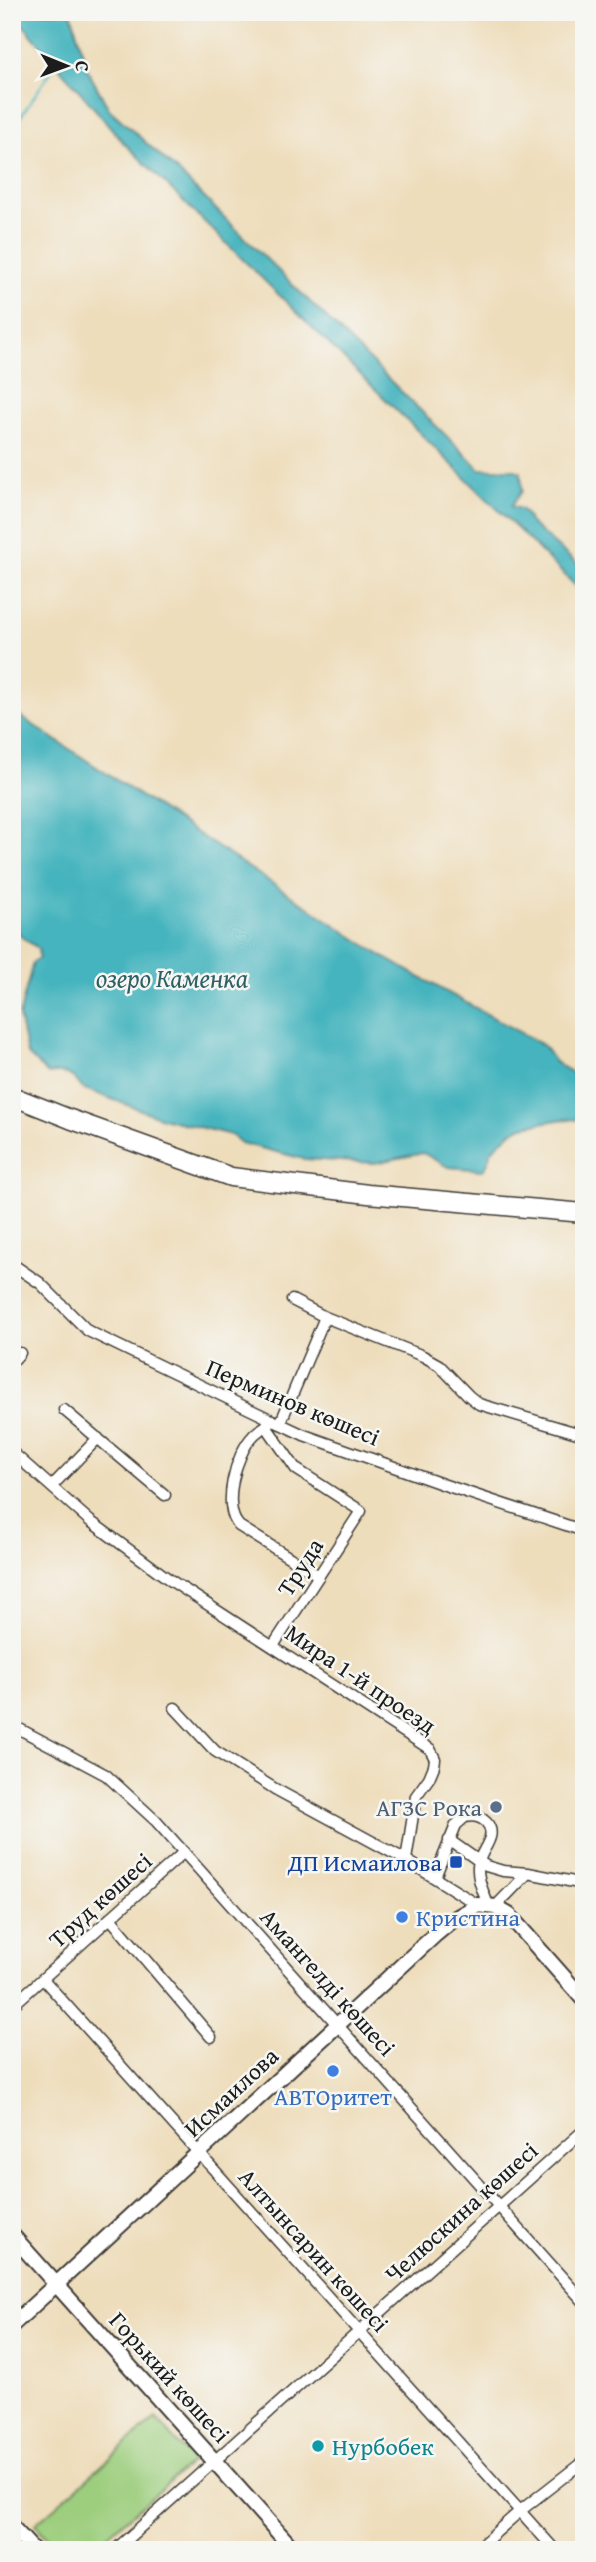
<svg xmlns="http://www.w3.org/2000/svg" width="596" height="2562" viewBox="0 0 596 2562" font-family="'Gentium Book Plus',serif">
  <rect width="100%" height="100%" fill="#f6f6f2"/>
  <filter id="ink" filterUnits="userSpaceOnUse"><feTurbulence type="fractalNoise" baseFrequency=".0143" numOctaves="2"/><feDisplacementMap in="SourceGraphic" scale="14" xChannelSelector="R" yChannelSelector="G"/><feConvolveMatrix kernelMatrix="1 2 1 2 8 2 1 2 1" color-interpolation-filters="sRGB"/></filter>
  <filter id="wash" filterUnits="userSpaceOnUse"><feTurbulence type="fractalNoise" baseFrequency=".00686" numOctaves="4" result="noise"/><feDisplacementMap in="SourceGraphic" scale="28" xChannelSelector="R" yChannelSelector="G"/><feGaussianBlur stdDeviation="1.57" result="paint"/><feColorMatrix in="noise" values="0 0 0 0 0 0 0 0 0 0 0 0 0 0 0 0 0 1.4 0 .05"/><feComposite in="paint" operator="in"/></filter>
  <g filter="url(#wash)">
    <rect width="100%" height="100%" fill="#edb"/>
    <path fill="#9dce7e" stroke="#5c754d" stroke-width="2" d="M156 2418 193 2461 91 2550H57L35 2524Z"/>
    <path fill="#45b4be" stroke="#30686d" stroke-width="2" d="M12 12H71L87 69 109 109 177 171 480 469H512L521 472 522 491 511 506C522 509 526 511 529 522L584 570V594L123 142Z
      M12 711 385 958 543 1045 555 1062 584 1080V1095H582L584 1099V1120L564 1119 523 1126 511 1132 491 1151 487 1165 483 1170 448 1167 423 1153 375 1163 304 1159 241 1143 231 1135 162 1118 82 1088C73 1074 65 1071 48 1074L27 1054 19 1016 33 962 39 958 38 948C25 940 16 934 12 920Z"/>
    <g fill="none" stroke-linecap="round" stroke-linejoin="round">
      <path stroke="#45b4be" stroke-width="2.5" d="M12 129 56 64"/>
    </g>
  </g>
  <g filter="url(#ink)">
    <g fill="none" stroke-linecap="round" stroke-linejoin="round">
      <defs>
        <path id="street" d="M12 1264 40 1283 88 1331 270 1419 304 1435 445 1485 584 1531
          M292 1300 325 1317 423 1356 439 1365 469 1396 479 1404 584 1435
          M12 1362 20 1353
          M64 1410 165 1495
          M270 1419 266 1426 296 1469 361 1511 273 1646
          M280 1424 325 1317
          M266 1426C262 1429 256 1432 253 1436 236 1453 221 1507 239 1526L319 1576
          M12 1452 90 1521 170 1580 430 1749 435 1759 434 1766 429 1778 416 1796 406 1860
          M52 1486 98 1438
          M175 1708 215 1751 275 1789 406 1860 478 1905
          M12 1725 106 1775 156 1821 584 2302
          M449 1840 486 1866 503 1871 528 1873
          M435 1877 456 1825 465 1817C473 1815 480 1816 486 1822 500 1837 478 1851 478 1867 477 1880 484 1893 488 1905
          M495 1907 528 1873 584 1884
          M110 1918 211 2037
          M43 1979 555 2550
          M12 2006 184 1852
          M115 2550 584 2130
          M476 2550 520 2511 584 2461"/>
        <path id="secondary" d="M12 2235 294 2550
          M12 2325 436 1934 454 1919 478 1905 495 1907 509 1915 584 2000"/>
        <path id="primary" d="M12 2527 33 2550"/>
        <path id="highway" d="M12 1096 70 1119 231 1177 368 1194 584 1213"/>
      </defs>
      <use href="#street" stroke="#3c3934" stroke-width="13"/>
      <use href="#secondary" stroke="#3c3934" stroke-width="18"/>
      <use href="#primary" stroke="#3c3934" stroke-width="18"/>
      <use href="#highway" stroke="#3c3934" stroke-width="21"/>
      <use href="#street" stroke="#fff" stroke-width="10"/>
      <use href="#secondary" stroke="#fff" stroke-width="14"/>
      <use href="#primary" stroke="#fff" stroke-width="14"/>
      <use href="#highway" stroke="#fff" stroke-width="18"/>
    </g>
  </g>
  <circle fill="#5c6f8a" stroke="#f6f6f2" stroke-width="2.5" cx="496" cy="1807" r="7"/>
  <rect fill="#1a4fb4" stroke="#f6f6f2" stroke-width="2.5" x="449" y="1855" width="14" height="14" rx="3.5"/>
  <g fill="#3f7fe0" stroke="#f6f6f2" stroke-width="2.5">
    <circle cx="402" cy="1917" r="7"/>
    <circle cx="333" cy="2071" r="7"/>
  </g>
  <circle fill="#0f9aa8" stroke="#f6f6f2" stroke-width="2.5" cx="318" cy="2446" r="7"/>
  <g text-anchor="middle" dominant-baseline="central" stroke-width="5" stroke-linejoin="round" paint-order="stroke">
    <g font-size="24" fill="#1c1c1c" stroke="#f6f6f2">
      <text transform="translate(293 1402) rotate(23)">Перминов көшесі</text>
      <text transform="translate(300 1567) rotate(-57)">Труда</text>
      <text transform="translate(361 1679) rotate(34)">Мира 1-й проезд</text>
      <text transform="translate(100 1900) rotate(-42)">Труд көшесі</text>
      <text transform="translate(328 1982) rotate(48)">Амангелді көшесі</text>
      <text transform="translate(231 2092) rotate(-43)">Исмаилова</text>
      <text transform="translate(461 2212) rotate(-42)">Челюскина көшесі</text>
      <text transform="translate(314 2250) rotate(48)">Алтынсарин көшесі</text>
      <text transform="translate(170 2377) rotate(48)">Горький көшесі</text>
    </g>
    <g font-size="24" fill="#4e5e75" stroke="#f6f6f2" text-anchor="end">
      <text x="482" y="1807">АГЗС Рока</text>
    </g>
    <g font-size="24" fill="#164399" stroke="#f6f6f2" text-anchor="end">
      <text x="442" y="1862">ДП Исмаилова</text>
    </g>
    <g font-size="24" fill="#366cbe" stroke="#f6f6f2" text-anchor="start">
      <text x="416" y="1917">Кристина</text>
      <text x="333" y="2096" text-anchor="middle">АВТОритет</text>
    </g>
    <g font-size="24" fill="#0d838f" stroke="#f6f6f2" text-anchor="start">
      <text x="332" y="2446">Нурбобек</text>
    </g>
    <g font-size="26" font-style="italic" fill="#2e6065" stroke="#f6f6f2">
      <text x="172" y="977">озеро Каменка</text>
    </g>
  </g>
  <rect width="596" height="2562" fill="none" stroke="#f6f6f2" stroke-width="42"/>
  <g transform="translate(66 66) rotate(91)" stroke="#f6f6f2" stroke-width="5" paint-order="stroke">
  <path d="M0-5L12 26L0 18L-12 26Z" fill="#1c1c1c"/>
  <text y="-10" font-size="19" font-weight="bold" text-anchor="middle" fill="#1c1c1c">С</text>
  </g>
</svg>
